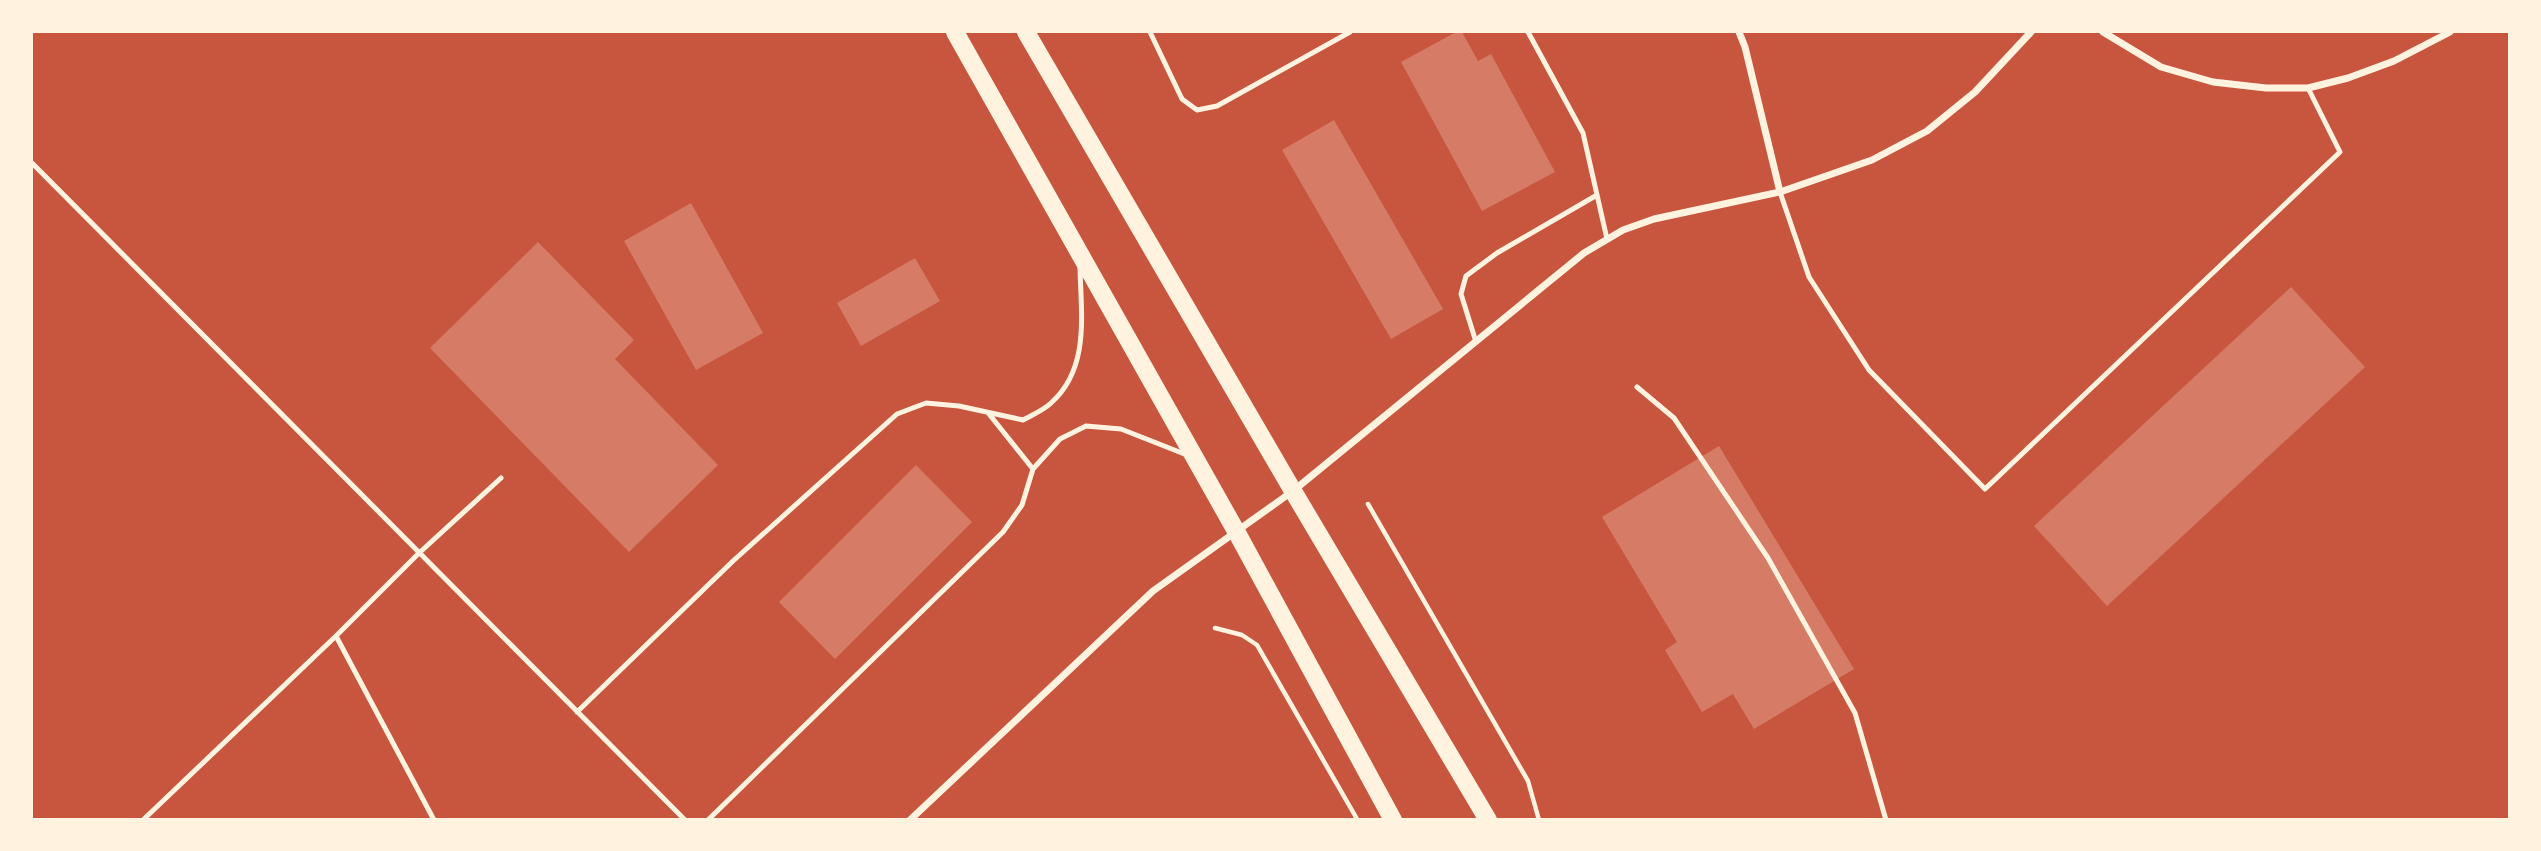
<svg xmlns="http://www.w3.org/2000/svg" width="2541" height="851" viewBox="0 0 2541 851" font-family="'Fira Sans',sans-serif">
  <rect width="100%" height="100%" fill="#c8553d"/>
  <path fill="#d67c66" d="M1456 32H1462L1478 61 1491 54 1555 172 1482 211 1401 62Z
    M1334 120 1443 309 1391 339 1282 150Z
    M691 203 763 333 696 370 624 241Z
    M538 242 634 340 615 359 718 465 629 552 430 348Z
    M915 258 940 301 861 346 837 303Z
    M2291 287 2365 367 2107 606 2034 526Z
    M1719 446 1854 669 1754 729 1733 694 1702 712 1665 650 1677 642 1602 517Z
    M916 465 972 522 835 659 779 602Z"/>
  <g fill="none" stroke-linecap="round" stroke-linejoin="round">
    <path stroke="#fff3e0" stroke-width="4.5" d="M1368 504 1528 781 1539 820
      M1215 628 1242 635 1257 645 1357 819"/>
    <path stroke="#fff3e0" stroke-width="5" d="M1150 32 1182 99 1197 110 1217 106 1350 32
      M1528 32 1583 133 1607 239
      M32 163 685 820
      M1780 192 1809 277 1869 370 1985 489 2340 152 2308 88
      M1476 342 1461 294 1466 276 1497 253 1597 195
      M1637 387 1674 418 1768 558 1855 713 1886 820
      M989 414 1033 469
      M577 712 733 561 897 414 926 403 959 406 1023 420C1032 415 1044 410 1051 403 1090 368 1081 315 1080 268
      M143 820 336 636
      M434 820 336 636 418 554 501 478
      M708 820 1003 532 1022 505 1033 469 1060 439 1086 426 1121 429 1187 455"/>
    <path stroke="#fff3e0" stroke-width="7" d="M1739 32 1745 47 1780 192
      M2103 32 2161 67 2213 82 2266 88H2308L2348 78 2394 61 2450 32
      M910 820 1153 591 1293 491 1584 253 1623 230 1654 219 1780 192 1872 160 1927 131 1975 92 2031 32"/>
    <path stroke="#fff3e0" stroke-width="18" d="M955 32 1236 531 1393 820
      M1026 32 1293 491 1488 820"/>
  </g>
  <rect width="2541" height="851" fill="none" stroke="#fff3e0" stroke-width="66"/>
</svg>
